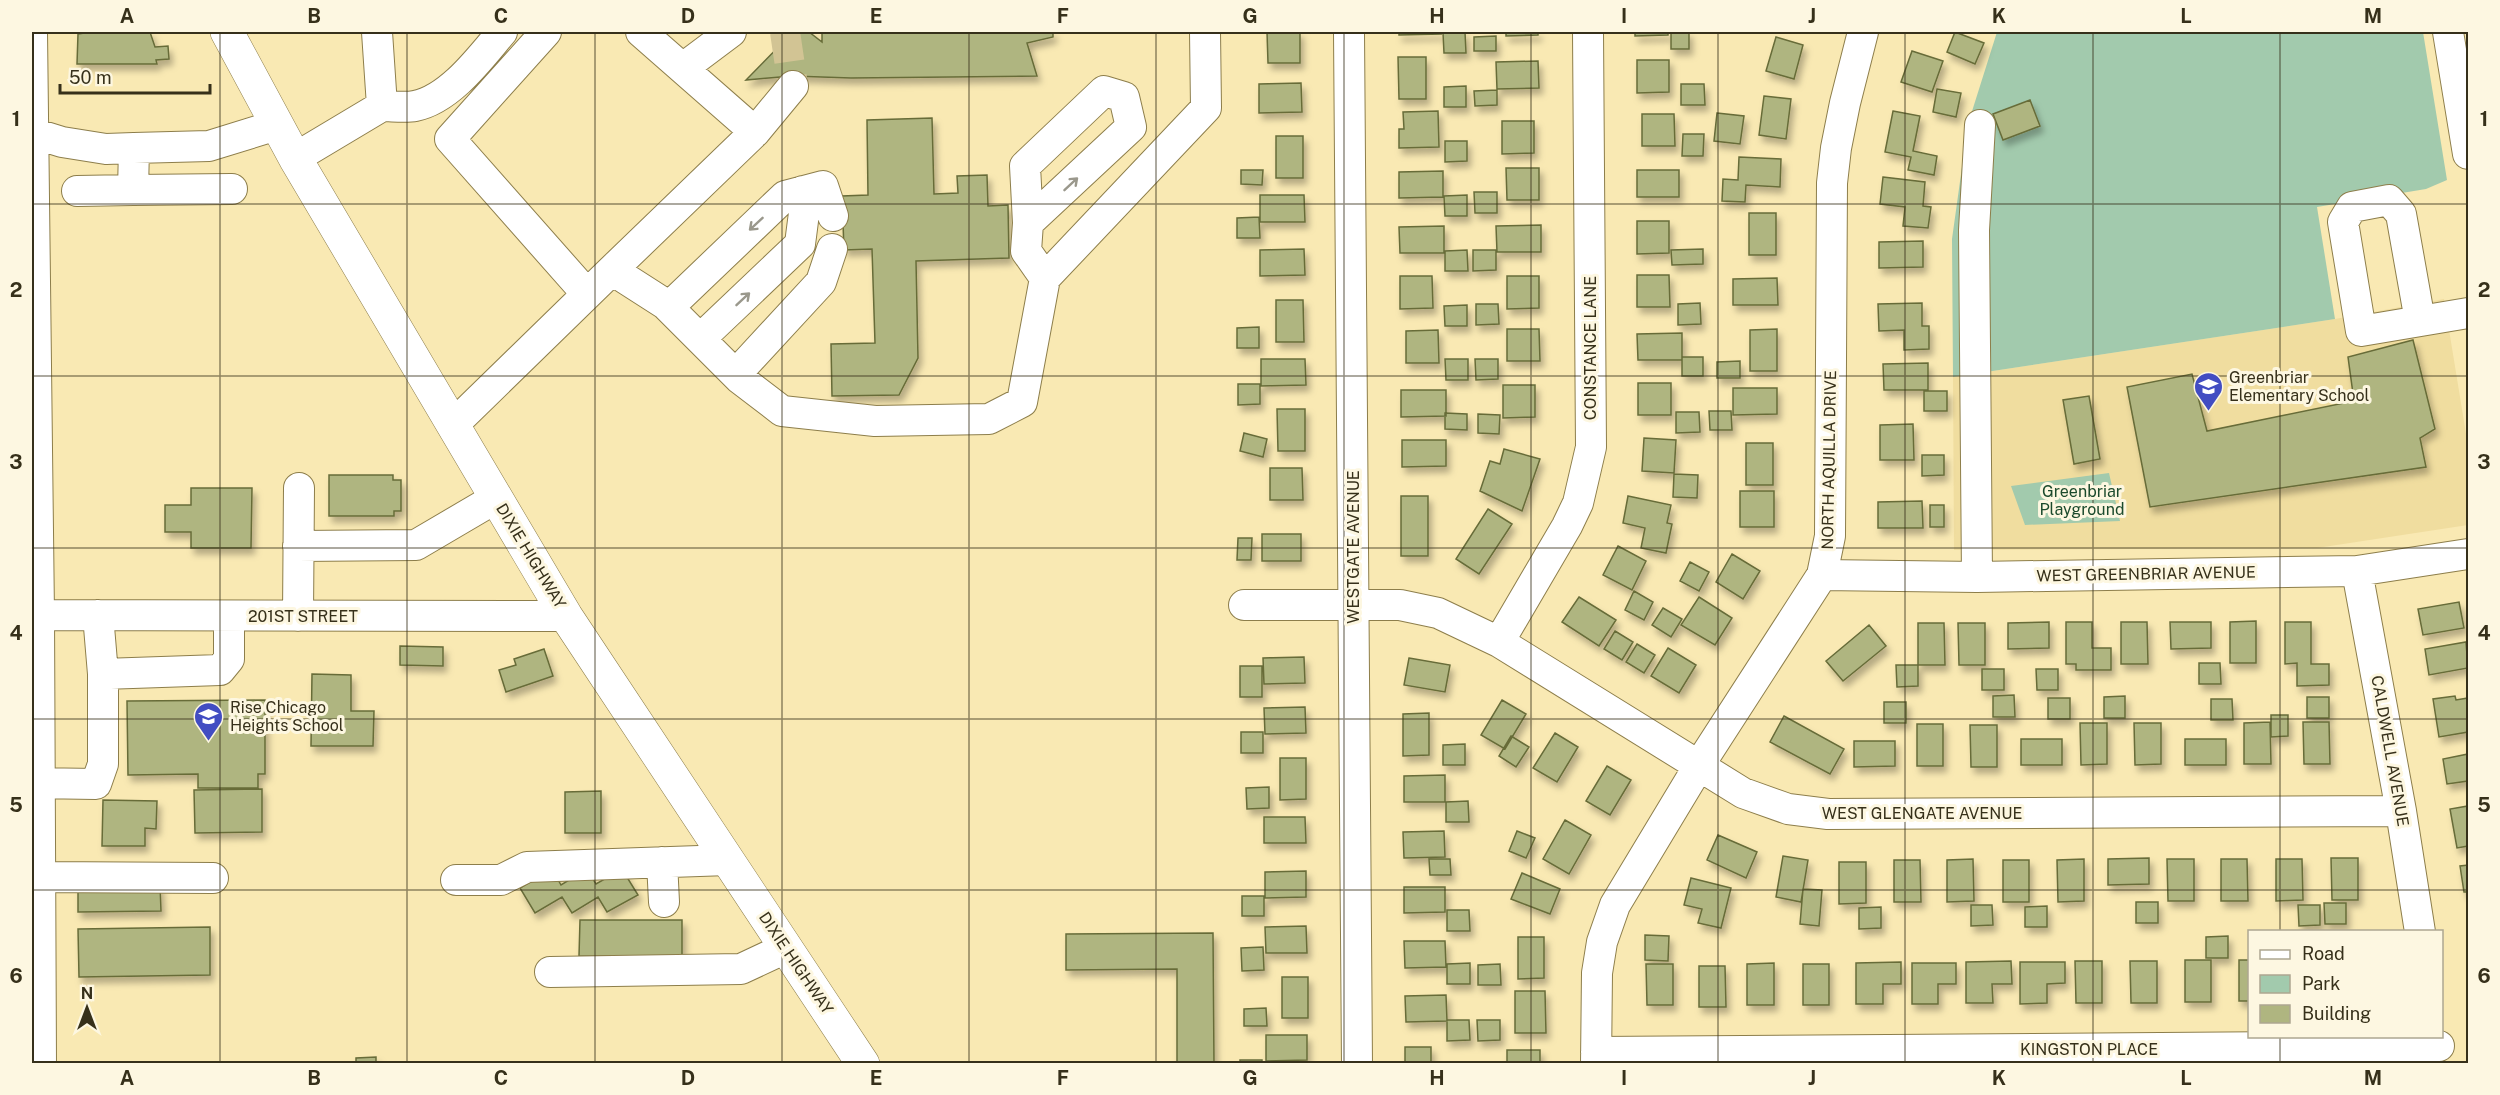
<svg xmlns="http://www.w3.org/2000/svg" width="2500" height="1095" viewBox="0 0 2500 1095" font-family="'Public Sans',sans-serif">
  <defs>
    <filter id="shadow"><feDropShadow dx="3.5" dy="6" stdDeviation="3" flood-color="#0004"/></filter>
  </defs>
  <rect width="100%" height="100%" fill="#f9e9b3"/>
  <path fill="#f0dd9f" d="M2444 299 2468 446V525L2317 548 1954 550 1953 377 2335 319Z"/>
  <path fill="#a2caad" d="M1997 32H2423L2447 180 2426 189 2317 207 2335 319 1953 377 1952 239 1968 124Z
    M2109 473 2120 521 2025 525 2011 486Z"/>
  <path fill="#afb580" stroke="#676c39" stroke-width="1.5" filter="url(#shadow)" d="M91 32H150L155 47 168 46 169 59 156 60 157 64H77L78 34Z
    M793 32H809L822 42V32H1053V37L1027 43 1037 76 851 78 792 76 746 80Z
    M1267 32H1300V63H1268Z
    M1399 32H1440L1441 34 1399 35Z
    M1465 32 1466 53H1444L1443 33Z
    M1506 32H1538V35L1506 36Z
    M1635 32H1668V35L1635 36Z
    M1671 32H1689V49H1671Z
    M1955 32 1984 43 1975 64 1947 52Z
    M1496 36V51H1474V37Z
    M1776 37 1803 45 1794 79 1766 71Z
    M1912 51 1943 61 1932 92 1901 82Z
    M1398 57H1426V99H1399Z
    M1637 60H1669V92L1637 93Z
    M1538 61 1539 88 1497 89 1496 62Z
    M1301 83 1302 112 1259 113V84Z
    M1681 84H1704L1705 105H1681Z
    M1466 86V107H1444V87Z
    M1937 89 1961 93 1956 117 1933 112Z
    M1497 90V105L1475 106 1474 91Z
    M1764 96 1791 99 1786 139 1759 135Z
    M2030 100 2040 126 2003 140 1993 114Z
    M1438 111 1439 147 1399 148V129H1404L1403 112Z
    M1893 111 1920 116 1913 151 1937 156 1934 175 1908 170 1911 157 1885 152Z
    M1717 113 1744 116 1740 144 1714 141Z
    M1642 114H1674L1675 146H1642Z
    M932 118 934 194 958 193 957 176 987 175 988 206 1008 205 1009 258 916 261 918 358 899 395 832 396 831 344 875 343 872 249 844 250 842 196 868 195 867 120Z
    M1502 121H1534V153L1502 154Z
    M1683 134H1704L1703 156H1682Z
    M1276 136H1303V178H1276Z
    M1445 141H1467V161L1445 162Z
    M1739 157 1781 159 1780 187 1746 185 1745 202 1722 201 1723 179 1738 180Z
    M1506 168H1539V200H1507Z
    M1241 170H1263L1262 185 1241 184Z
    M1637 170H1679V197H1637Z
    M1443 171V197L1399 198V172Z
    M1883 177 1925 182 1923 206 1931 207 1928 228 1903 226 1905 207 1880 204Z
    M1474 192H1497V213H1475Z
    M1260 195H1304L1305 222H1260Z
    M1467 195V216H1445L1444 196Z
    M1749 213H1776V255H1749Z
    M1259 217 1260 238H1237V218Z
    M1637 221H1669V253L1637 254Z
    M1541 225V252H1497L1496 226Z
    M1444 226V253H1400L1399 227Z
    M1923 241V267L1879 268V242Z
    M1304 249 1305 275 1260 276V250Z
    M1703 249V264L1672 265 1671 250Z
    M1467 250 1468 271H1445V251Z
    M1473 250H1496V270L1473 271Z
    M1637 275H1669L1670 307H1637Z
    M1400 276H1432L1433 308 1400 309Z
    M1507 276H1539V308L1507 309Z
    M1777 278 1778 305H1733V279Z
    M1276 300H1303L1304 342H1276Z
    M1700 303 1701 324 1678 325V304Z
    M1922 303V326H1929V349L1904 350V330L1879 331 1878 304Z
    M1476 304H1498L1499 324 1476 325Z
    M1467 305V326H1445L1444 306Z
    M1259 327V348H1237V328Z
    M1507 329H1539L1540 361H1507Z
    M1777 329V371H1750V330Z
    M1438 330 1439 363H1406V331Z
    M1682 333V360H1638L1637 334Z
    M2413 340 2435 429 2420 438 2426 467 2150 507 2127 387 2192 374 2207 431 2354 401 2348 357Z
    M1682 357H1703V376H1682Z
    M1261 359H1305L1306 385 1261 386Z
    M1445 359H1468V380H1446Z
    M1475 359H1498V379L1476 380Z
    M1740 361V378H1717V362Z
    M1928 363V390H1884L1883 364Z
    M1638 383H1671V415H1638Z
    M1238 384H1260V404L1238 405Z
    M1503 385H1535V417L1503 418Z
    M1733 388H1777V414L1733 415Z
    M1401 390H1446V416L1401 417Z
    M1924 391H1947V411H1924Z
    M2089 396 2100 459 2074 464 2063 400Z
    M1277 409H1305V451H1278Z
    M1709 411H1731L1732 430H1710Z
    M1676 412H1699L1700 432 1676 433Z
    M1445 413 1467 414V430L1445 429Z
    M1478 414 1500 415 1499 434 1478 433Z
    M1913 424 1914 460H1880V425Z
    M1244 433 1267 439 1263 457 1240 451Z
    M1644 438 1676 440 1674 473 1642 471Z
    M1402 440H1446V466L1402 467Z
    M1746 443H1773V485H1746Z
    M1504 449 1540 459 1522 511 1480 491 1490 461 1500 464Z
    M1922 455H1944V475L1922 476Z
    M1270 468H1302L1303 500H1270Z
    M1674 474 1698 475 1697 498 1673 497Z
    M329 475H393V480H401V511H394V516H329Z
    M191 488H252L251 548H191V532H165V505H191Z
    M1740 491H1774V527H1740Z
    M1401 496H1428V556H1401Z
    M1628 496 1671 505 1667 523 1672 524 1666 553 1641 548 1645 528 1623 523Z
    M1922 501 1923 528H1878V502Z
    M1930 505H1944V527H1930Z
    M1488 509 1512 524 1479 574 1456 559Z
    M1262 534H1301V561H1262Z
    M1238 538H1252L1251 560H1237Z
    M1618 546 1646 561 1632 590 1603 575Z
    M1732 554 1760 571 1743 599 1716 582Z
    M1690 562 1709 572 1699 591 1680 581Z
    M1634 591 1653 602 1644 620 1625 610Z
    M1579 597 1616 620 1599 646 1562 622Z
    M1699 597 1732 618 1715 645 1681 625Z
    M2459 602 2464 628 2423 635 2418 609Z
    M1663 608 1682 619 1671 637 1652 625Z
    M2256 621V663H2230V622Z
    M2049 622V648L2008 649V623Z
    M2066 622H2092V648H2111V670H2076V664H2066Z
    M2121 622H2147L2148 664H2121Z
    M2170 622H2211V648L2171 649Z
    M2285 622H2311V664H2329V685L2297 686V663L2285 664Z
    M1918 623H1944L1945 665H1918Z
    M1958 623H1985V665H1959Z
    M1869 625 1886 646 1843 681 1826 661Z
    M1615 631 1633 642 1622 660 1604 649Z
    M2466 642 2468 668 2429 675 2425 649Z
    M1637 644 1655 655 1644 673 1626 662Z
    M400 646 443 647V666L400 665Z
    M1668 648 1696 665 1679 693 1651 676Z
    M544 649 553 676 506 692 499 670 516 665 514 659Z
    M1304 657 1305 683 1264 684 1263 658Z
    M1409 658 1450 665 1445 692 1404 685Z
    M2199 663H2220L2221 684H2199Z
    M1896 665H1918V686L1897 687Z
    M1240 666H1262V697H1240Z
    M1982 669H2004V690H1982Z
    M2036 669H2058V690H2037Z
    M312 674 351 675V711H374L373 746H311Z
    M2014 695 2015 717H1993V696Z
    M2125 696V718H2104V697Z
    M2455 696 2456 700 2468 698V732L2439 737 2433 699Z
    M2307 697H2329V718H2307Z
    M2048 698H2070V719H2048Z
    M2211 699H2232L2233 720H2211Z
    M265 700V774H258V788H198V774L128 775 127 701Z
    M1502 700 1526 714 1505 749 1481 735Z
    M1884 702H1906V723H1884Z
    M1305 707 1306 733 1265 734 1264 708Z
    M1429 713V755L1403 756V714Z
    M2271 715H2288V736L2271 737Z
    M1784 716 1844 749 1830 774 1770 742Z
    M2270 722 2271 764H2244V723Z
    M2303 722H2329L2330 764H2304Z
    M2080 723H2107V764L2081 765Z
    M2134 723H2161V764L2135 765Z
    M1917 724H1943V766H1917Z
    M1970 725H1997V767H1971Z
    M1241 732H1263V753H1241Z
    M1555 733 1578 747 1557 782 1533 768Z
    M1511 736 1529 747 1516 767 1499 756Z
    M2021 739H2062V765H2021Z
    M2185 739H2226V765H2185Z
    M1854 741H1895V766L1854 767Z
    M1465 744V765H1443V745Z
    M2468 754V781L2447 784 2443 759Z
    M1280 758H1306V799L1280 800Z
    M1607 766 1631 780 1610 815 1586 801Z
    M1445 775V802H1404V776Z
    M1269 787V808L1247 809 1246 788Z
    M262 789V832L195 833 194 790Z
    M601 791V833H565V792Z
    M103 800 157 801 156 829 145 828V846H102Z
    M1468 801 1469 822H1446V802Z
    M2468 806V846L2457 848 2450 809Z
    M1264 817H1305L1306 843H1264Z
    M1565 820 1591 835 1569 874 1543 859Z
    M1444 831 1445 857 1404 858 1403 832Z
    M1517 831 1535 838 1526 858 1509 851Z
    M1718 835 1757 852 1746 878 1707 860Z
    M1783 856 1808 860 1801 902 1776 897Z
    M2149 858V884L2108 885V859Z
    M2331 858H2358V900H2332Z
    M1429 859H1450L1451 875H1430Z
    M1973 859 1974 901 1947 902V860Z
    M2084 859V901L2058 902 2057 860Z
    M2167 859H2194V901H2168Z
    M2221 859H2247L2248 901H2221Z
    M2276 859H2302L2303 900 2276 901Z
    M1894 860H1920L1921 902H1894Z
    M2003 860H2029V902H2003Z
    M1839 862H1866V903L1839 904Z
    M2468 865V892H2464L2460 866Z
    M552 869 561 885 587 869 596 884 622 869 638 895 607 912 598 897 572 913 562 897 535 913 520 888Z
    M1306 871V897L1265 898V872Z
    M1522 873 1560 889 1550 914 1511 899Z
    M1691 878 1731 888 1721 928 1698 923 1702 909 1684 905Z
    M160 885 161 911 78 912V886Z
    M1404 887H1445V912L1404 913Z
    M1803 889 1822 890 1819 926 1800 924Z
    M1242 896H1264V916H1242Z
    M2136 902H2158V923H2136Z
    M2324 903H2346V924H2325Z
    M1971 905H1992L1993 925 1971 926Z
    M2298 905H2320V925L2299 926Z
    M2047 906V927H2025V907Z
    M1881 907V928L1859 929V908Z
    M1447 910H1469L1470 931H1447Z
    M580 920H682V957L579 956Z
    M1306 926 1307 953H1266L1265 927Z
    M210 927V975L79 977 78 929Z
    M1213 933 1214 1064H1177V969L1066 970V934Z
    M1645 935 1669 936 1668 961 1645 960Z
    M2228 936V958H2206V937Z
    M1518 937H1544V978L1518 979Z
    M1404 941H1445L1446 967 1405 968Z
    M1263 947 1264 970 1242 971 1241 948Z
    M2185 960H2211V1002H2185Z
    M2239 960H2250V1001H2239Z
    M2011 961 2012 984H1992L1993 1003H1966V962Z
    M2075 961H2102V1003H2076Z
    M2130 961H2157V1003H2131Z
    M1901 962V984H1883V1004H1856V963Z
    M2020 962H2065V983L2047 984V1003L2020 1004Z
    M1470 963V984H1447V964Z
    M1774 963V1005H1747V964Z
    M1912 963H1956V984H1938V1004H1912Z
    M1500 964 1501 985H1478V965Z
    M1646 964H1673V1005H1647Z
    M1803 964H1829V1005H1803Z
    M1699 966H1725L1726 1007H1699Z
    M1282 977H1308V1018H1282Z
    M1515 991H1545L1546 1033H1515Z
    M1446 995 1447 1021 1406 1022 1405 996Z
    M1266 1008 1267 1026H1244V1009Z
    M1447 1020H1469L1470 1040 1447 1041Z
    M1477 1020H1500V1040L1478 1041Z
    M1266 1035H1307V1060L1266 1061Z
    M1405 1047H1431V1064H1405Z
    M1507 1050H1540V1064H1507Z
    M376 1057V1064H356V1058Z
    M1240 1060H1262V1064H1240Z"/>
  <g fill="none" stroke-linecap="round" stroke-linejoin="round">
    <path stroke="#d2c494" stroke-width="30" stroke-dasharray="30 15" stroke-linecap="butt" d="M785 32 793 86"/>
    <defs>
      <path id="minor" d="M32 32 39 615 41 1064
        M546 32 450 139 587 294
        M641 32 755 132
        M1349 32 1357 1064
        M2448 32 2468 154
        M683 68 731 32
        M382 106C392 106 405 108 415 106 450 99 480 58 502 32
        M33 133 62 142 106 149 134 148 209 146 277 125
        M134 148 133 190 232 189
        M295 158 382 106 377 32
        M77 191 133 190
        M1028 223 1131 127 1124 97 1104 91 1025 166 1028 223 1026 251 1045 278
        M612 270 755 132 793 86
        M669 307 785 196 823 186 833 216
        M2420 321 2401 214 2389 200 2352 207 2343 222 2361 331 2468 313
        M700 339 800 244 804 213 803 191
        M736 374 821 282 832 249
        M453 425 612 270 665 304 739 378 782 411 875 421 989 419 1022 402 1045 278 1206 108 1205 32
        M298 546 416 545 496 498
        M2357 571 2401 811 2420 932
        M1822 575 1977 577 2357 571 2468 554
        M1977 577 1974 230 1980 125
        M1244 605H1400L1438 613 1499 642 1743 793 1788 809 1828 814 2401 811
        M32 615 566 616
        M98 615 103 674
        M298 616 299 488
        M1499 642 1567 526 1578 503 1591 447 1588 32
        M32 783 96 784 103 764V674L220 670 229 659V616
        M662 862 664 902
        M40 877 213 878
        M456 880H501L527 867 728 860
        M550 972 741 969 786 948
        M1596 1052 2439 1046
        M1596 1064 1597 973 1602 942 1615 905 1700 764 1822 575 1830 536 1832 183 1836 148 1845 103 1863 32"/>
      <path id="major" d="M227 32 295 158 566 616 863 1064"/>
    </defs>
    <use href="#minor" stroke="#8d7e4b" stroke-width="32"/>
    <use href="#major" stroke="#8d7e4b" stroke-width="34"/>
    <use href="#minor" stroke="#fff" stroke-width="30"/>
    <use href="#major" stroke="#fff" stroke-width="33"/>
  </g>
  <defs><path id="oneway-shaft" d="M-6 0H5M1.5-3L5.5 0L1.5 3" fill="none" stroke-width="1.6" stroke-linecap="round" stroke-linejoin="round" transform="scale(1.5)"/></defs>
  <g stroke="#9a988c">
    <use href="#oneway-shaft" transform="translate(1071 184) rotate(-43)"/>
    <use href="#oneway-shaft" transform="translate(756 224) rotate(137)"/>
    <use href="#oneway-shaft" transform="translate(743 299) rotate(-43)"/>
  </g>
  <path fill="none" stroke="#36301a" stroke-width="1.5" stroke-opacity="0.55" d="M220 32V1064M407 32V1064M595 32V1064M782 32V1064M969 32V1064M1156 32V1064M1344 32V1064M1531 32V1064M1718 32V1064M1905 32V1064M2093 32V1064M2280 32V932M32 204H2468M32 376H2468M32 548H2468M32 719H2468M32 890H2468M2280 1036V1064"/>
  <defs>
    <symbol id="school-pin" viewBox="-11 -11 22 30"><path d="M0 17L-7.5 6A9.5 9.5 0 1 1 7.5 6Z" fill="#424dc2" stroke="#fdf7e1"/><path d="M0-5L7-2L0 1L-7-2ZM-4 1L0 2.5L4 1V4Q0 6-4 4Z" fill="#fff"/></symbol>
  </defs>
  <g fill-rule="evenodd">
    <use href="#school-pin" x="2192" y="370" width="33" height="45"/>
    <use href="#school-pin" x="192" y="700" width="33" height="45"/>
  </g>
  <g text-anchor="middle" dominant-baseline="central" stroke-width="6" stroke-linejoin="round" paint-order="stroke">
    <g font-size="16" fill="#36301a" stroke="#fdf7e1">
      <text transform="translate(1590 348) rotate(-90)">CONSTANCE LANE</text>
      <text transform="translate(1829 460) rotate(-89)">NORTH AQUILLA DRIVE</text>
      <text transform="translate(1353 547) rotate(-90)">WESTGATE AVENUE</text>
      <text transform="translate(531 556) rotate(59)">DIXIE HIGHWAY</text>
      <text transform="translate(2146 574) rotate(-1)">WEST GREENBRIAR AVENUE</text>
      <text x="303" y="616">201ST STREET</text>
      <text transform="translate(2390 751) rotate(80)">CALDWELL AVENUE</text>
      <text x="1922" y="813">WEST GLENGATE AVENUE</text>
      <text transform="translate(796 963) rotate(56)">DIXIE HIGHWAY</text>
      <text x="2089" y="1049">KINGSTON PLACE</text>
    </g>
    <g font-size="16" fill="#36301a" stroke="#fdf7e1" text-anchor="start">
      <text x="2229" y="377">Greenbriar<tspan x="2229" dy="18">Elementary School</tspan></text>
      <text x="230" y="707">Rise Chicago<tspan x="230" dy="18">Heights School</tspan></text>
    </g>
    <g font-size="16" fill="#1b4a2c" stroke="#fdf7e1">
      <text x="2082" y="491">Greenbriar<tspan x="2082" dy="18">Playground</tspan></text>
    </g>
  </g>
  <rect width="2500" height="1095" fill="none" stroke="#fdf7e1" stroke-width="66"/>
  <rect x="2248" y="930" width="195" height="108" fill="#fdf7e1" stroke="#ada791" stroke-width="1.5"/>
  <rect x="2260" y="950" width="30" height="9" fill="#ffffff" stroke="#ada791" stroke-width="1.5"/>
  <text x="2302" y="960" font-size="18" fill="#36301a">Road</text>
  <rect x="2260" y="975" width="30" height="18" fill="#a2caad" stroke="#ada791" stroke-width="1.5"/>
  <text x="2302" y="990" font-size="18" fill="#36301a">Park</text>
  <rect x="2260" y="1005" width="30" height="18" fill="#afb580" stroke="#ada791" stroke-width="1.5"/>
  <text x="2302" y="1020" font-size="18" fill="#36301a">Building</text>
  <g transform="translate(87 1008)" stroke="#fdf7e1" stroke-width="4.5" paint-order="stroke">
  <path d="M0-4.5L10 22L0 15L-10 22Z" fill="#36301a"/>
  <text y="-9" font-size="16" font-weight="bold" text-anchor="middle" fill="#36301a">N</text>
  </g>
  <path d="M60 84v9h150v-9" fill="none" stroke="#36301a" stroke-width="3"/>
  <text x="69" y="84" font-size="18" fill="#36301a" stroke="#fdf7e1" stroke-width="4.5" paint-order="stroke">50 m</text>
  <rect x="33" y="33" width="2434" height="1029" fill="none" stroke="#36301a" stroke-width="2"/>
  <g font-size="20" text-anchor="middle" font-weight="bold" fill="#36301a">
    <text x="127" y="23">A</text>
    <text x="314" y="23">B</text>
    <text x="501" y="23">C</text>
    <text x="688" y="23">D</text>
    <text x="876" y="23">E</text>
    <text x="1063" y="23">F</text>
    <text x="1250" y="23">G</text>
    <text x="1437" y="23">H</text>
    <text x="1624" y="23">I</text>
    <text x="1812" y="23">J</text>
    <text x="1999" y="23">K</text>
    <text x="2186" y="23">L</text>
    <text x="2373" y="23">M</text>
    <text x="16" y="126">1</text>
    <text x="2484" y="126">1</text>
    <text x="16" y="297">2</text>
    <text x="2484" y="297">2</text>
    <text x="16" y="469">3</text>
    <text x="2484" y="469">3</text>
    <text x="16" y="640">4</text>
    <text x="2484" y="640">4</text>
    <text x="16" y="812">5</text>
    <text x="2484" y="812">5</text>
    <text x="16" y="983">6</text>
    <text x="2484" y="983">6</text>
    <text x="127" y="1085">A</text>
    <text x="314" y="1085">B</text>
    <text x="501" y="1085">C</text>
    <text x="688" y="1085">D</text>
    <text x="876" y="1085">E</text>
    <text x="1063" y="1085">F</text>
    <text x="1250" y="1085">G</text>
    <text x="1437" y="1085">H</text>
    <text x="1624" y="1085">I</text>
    <text x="1812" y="1085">J</text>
    <text x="1999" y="1085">K</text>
    <text x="2186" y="1085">L</text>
    <text x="2373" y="1085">M</text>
  </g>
</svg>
